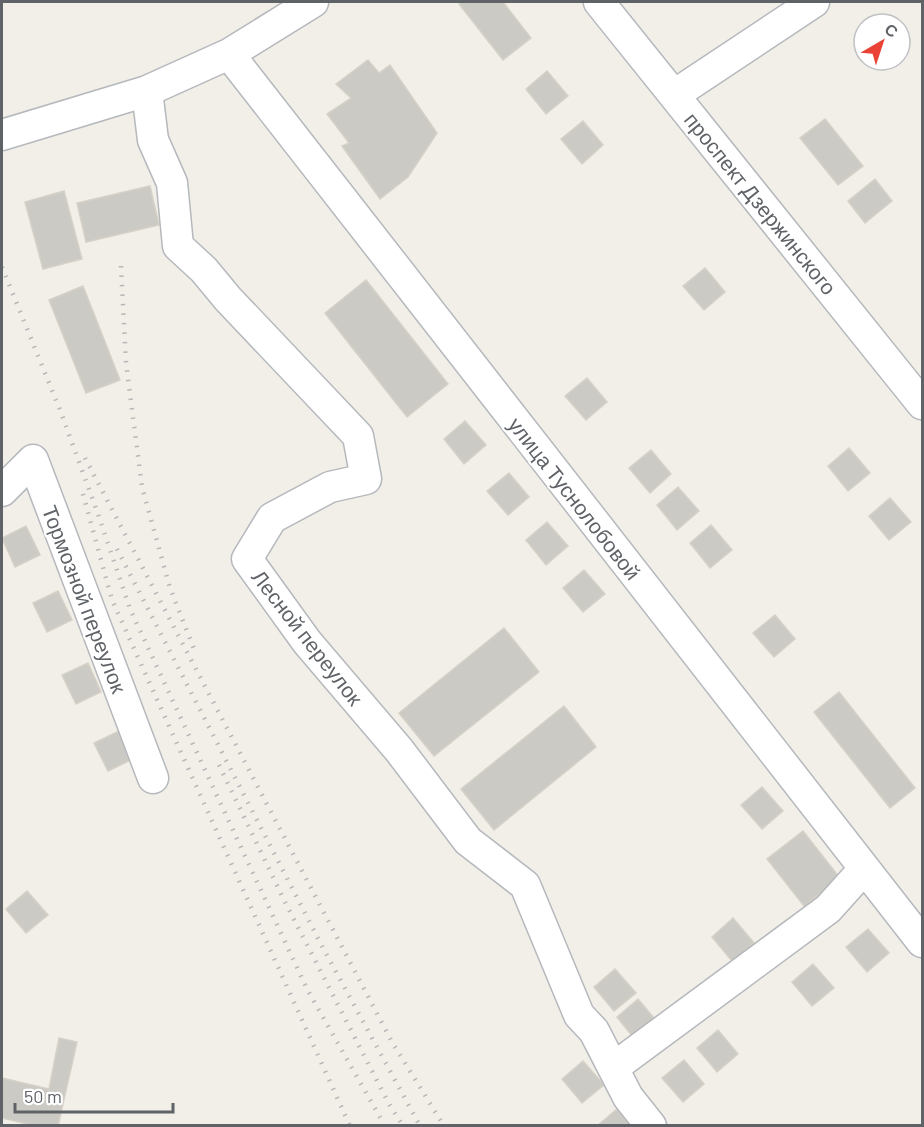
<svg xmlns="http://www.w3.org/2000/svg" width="924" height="1127" viewBox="0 0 924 1127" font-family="Barlow,sans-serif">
  <rect width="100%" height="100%" fill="#f1efe8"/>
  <path fill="#cccac5" stroke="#d6d1c6" stroke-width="1.5" d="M462 2H503L531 38 503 60 459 4Z
    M368 60 379 73 390 65 437 133 408 177 380 199 342 146 349 143 327 114 351 98 336 84Z
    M547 71 568 96 546 114 526 89Z
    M825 119 863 166 838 185 800 138Z
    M583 121 603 145 582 164 561 139Z
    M875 179 892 201 865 223 848 201Z
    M150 186 159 225 86 242 77 203Z
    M64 191 82 259 43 269 25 202Z
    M705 268 725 292 704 310 683 286Z
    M366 280 448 384 407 417 325 313Z
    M83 286 120 380 86 393 49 300Z
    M587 378 607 402 586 420 565 396Z
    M465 421 486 445 464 464 444 439Z
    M849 448 870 473 848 491 828 466Z
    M651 450 671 474 650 493 629 468Z
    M509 473 529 497 508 515 487 491Z
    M678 487 699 511 677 530 657 505Z
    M890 498 911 522 889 540 869 516Z
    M547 522 568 546 546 565 526 540Z
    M711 525 732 550 710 568 690 543Z
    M26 526 40 555 15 567 2 538Z
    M584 570 605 594 583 612 563 588Z
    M58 591 72 620 47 632 33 603Z
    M775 615 795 639 774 657 753 633Z
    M504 628 539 672 434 756 399 713Z
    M88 663 101 692 76 704 62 675Z
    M839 692 915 788 890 808 814 712Z
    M564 706 596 747 494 830 461 789Z
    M119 731 133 759 108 771 94 743Z
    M762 787 783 811 762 829 741 805Z
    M803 831 840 878 804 906 767 859Z
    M27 891 48 915 26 933 6 909Z
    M733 918 754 943 732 961 712 937Z
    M868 929 889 953 867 972 846 947Z
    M813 964 834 988 812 1006 792 982Z
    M615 969 636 993 614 1011 594 987Z
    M638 999 659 1024 637 1042 617 1017Z
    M718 1030 738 1054 717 1072 697 1048Z
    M59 1038 77 1042 58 1126H36L2 1118V1078L49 1089Z
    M684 1060 704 1084 683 1102 662 1078Z
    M583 1061 604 1085 582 1103 562 1079Z
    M617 1109 631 1126H597Z"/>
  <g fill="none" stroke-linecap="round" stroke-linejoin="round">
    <defs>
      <path id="minor" d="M599 2 922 404
        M229 54 922 942
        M147 91 153 140 172 183 178 246 204 270 228 299 358 436 366 479 330 487 272 518 247 559 307 642 399 750 468 841 525 885 579 1015 594 1031 628 1097 651 1126
        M674 95 814 2
        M2 135 147 91 229 54 313 2
        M2 491 33 460 153 778
        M613 1068 828 909 864 869"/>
    </defs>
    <use href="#minor" stroke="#b5b8bc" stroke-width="33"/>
    <use href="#minor" stroke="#fff" stroke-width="30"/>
    <path stroke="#b6b7b8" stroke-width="4.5" stroke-dasharray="1.5 8" stroke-linecap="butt" d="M121 266 126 363 142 487 170 588 196 654
      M2 267 60 410 97 511 130 609 307 989 385 1126
      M85 458 392 1042 444 1126
      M83 494 112 600 350 1126
      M117 549 323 948 420 1126
      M219 765 286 904 389 1104 403 1126"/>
  </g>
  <g text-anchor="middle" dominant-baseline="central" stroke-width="4.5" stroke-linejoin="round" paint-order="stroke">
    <g font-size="21" fill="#5f6368" stroke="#fff">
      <text transform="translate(761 203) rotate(51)">проспект Дзержинского</text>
      <text transform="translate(575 498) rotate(52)">улица Туснолобовой</text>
      <text transform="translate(85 599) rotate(69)">Тормозной переулок</text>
      <text transform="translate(308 637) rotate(52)">Лесной переулок</text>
    </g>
  </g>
  <rect width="924" height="1127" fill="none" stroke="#5f6368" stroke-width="6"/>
  <g transform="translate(882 42) rotate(39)"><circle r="28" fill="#ffffff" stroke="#bfc1c3" stroke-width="1.5"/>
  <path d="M0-4.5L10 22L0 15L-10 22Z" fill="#ea4335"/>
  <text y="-9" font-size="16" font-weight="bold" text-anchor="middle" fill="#5f6368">С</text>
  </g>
  <path d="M15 1103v9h158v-9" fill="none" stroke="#5f6368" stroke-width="3"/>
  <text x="24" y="1103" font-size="18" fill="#5f6368" stroke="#ffffff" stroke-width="4.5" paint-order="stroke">50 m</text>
</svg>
